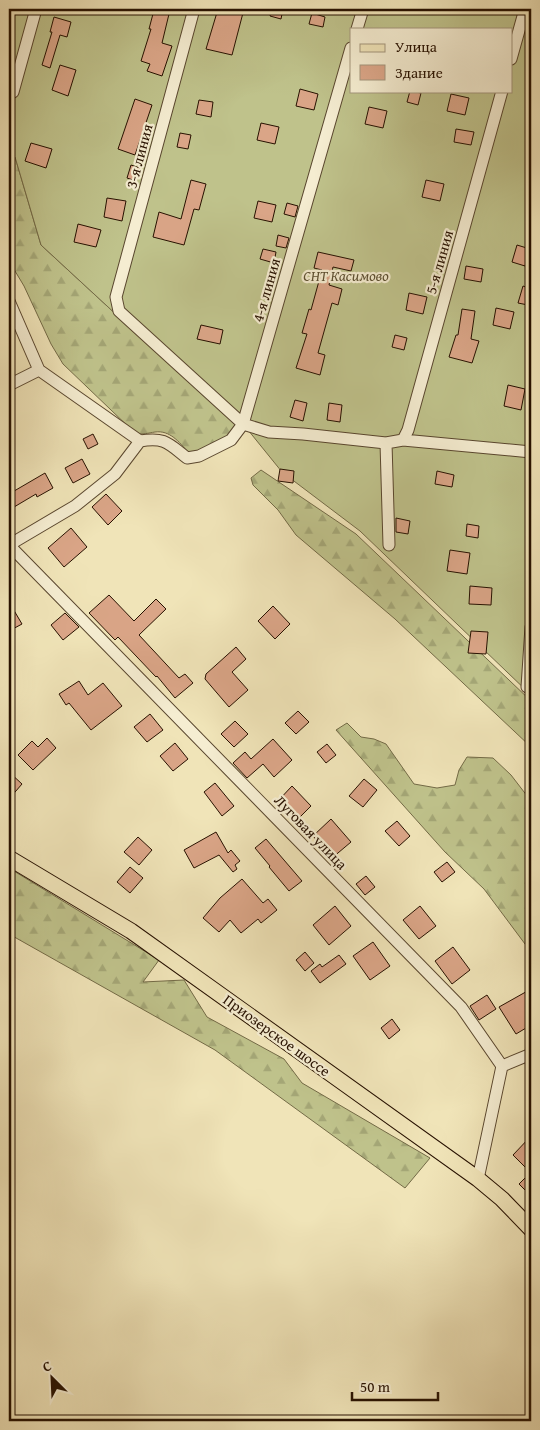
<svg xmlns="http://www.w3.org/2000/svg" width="540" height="1430" viewBox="0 0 540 1430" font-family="'Gentium Book Plus',serif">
  <defs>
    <pattern id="forest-firs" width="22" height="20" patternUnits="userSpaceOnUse" patternTransform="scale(1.25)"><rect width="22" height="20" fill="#bfc28b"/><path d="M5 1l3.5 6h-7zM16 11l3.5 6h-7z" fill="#a4a676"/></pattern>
  </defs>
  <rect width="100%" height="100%" fill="#f0e4b8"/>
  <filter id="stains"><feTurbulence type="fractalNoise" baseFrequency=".004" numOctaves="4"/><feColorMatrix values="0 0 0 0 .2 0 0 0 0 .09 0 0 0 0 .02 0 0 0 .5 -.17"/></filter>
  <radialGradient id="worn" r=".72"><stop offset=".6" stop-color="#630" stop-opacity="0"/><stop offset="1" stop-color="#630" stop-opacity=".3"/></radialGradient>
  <path fill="url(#forest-firs)" stroke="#736a46" d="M9 156 15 157 41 245 238 427C226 440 207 453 188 452 179 442 170 430 155 432 148 433 143 435 135 433L63 364 51 344 24 286 9 261Z
    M261 470 356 534 531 701V747L395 619 296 535 278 510 253 485 251 478Z
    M347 723 361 737 374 739 386 744 414 784 437 788 455 785 459 770 467 757 493 758 511 775 531 801V952L484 889 445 852 336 730Z
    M9 868 159 960 143 982 184 980 207 1017 284 1059 302 1083 430 1158 405 1188 215 1050 9 934Z"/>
  <path fill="#bfc28b" stroke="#736a46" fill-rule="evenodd" d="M9 9H531V695L360 531 282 472 248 430 238 427 41 245 15 157 9 156ZM351 29H511V91H351Z"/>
  <path fill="#daa587" stroke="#271100" d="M218 9H244L232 55 206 49Z
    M272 9H283L281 19 270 16Z
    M154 10 169 14 162 43 172 46 162 76 147 71 150 64 141 61 151 29H149Z
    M312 13 325 17 323 27 309 24Z
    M54 17 71 22 67 37 60 35 50 68 42 65 52 32H50Z
    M60 65 76 70 68 96 52 90Z
    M300 89 318 94 314 110 296 106Z
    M410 91 421 93 418 105 407 102Z
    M451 94 469 98 465 115 447 111Z
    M135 99 152 105 135 155 118 149Z
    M199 100 213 102 211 117 196 114Z
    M369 107 387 111 383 128 365 124Z
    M261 123 279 127 275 144 257 140Z
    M456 129 474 132 471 145 454 142Z
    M180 133 191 135 188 149 177 147Z
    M31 143 52 149 46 168 25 161Z
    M131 165 140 168 136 181 127 178Z
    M191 180 206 184 199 210 194 209 184 245 153 237 159 212 181 219Z
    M426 180 444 184 440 201 422 197Z
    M107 198 126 201 122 221 104 217Z
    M258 201 276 205 272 222 254 218Z
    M287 203 298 206 295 217 284 214Z
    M78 224 101 230 96 247 74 242Z
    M278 235 289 238 286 248 276 246Z
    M517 245 530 249 525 266 512 262Z
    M263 249 276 252 274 263 260 259Z
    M318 252 354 260 351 271 333 267 329 285 342 289 338 305 332 303 318 353 325 355 320 375 296 368 307 334 302 333 309 309 311 310 322 270 314 268Z
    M466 266 483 269 481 282 464 279Z
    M523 286 531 289 528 305 518 303Z
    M409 293 427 297 423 314 406 310Z
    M496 308 514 312 510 329 493 325Z
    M462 309 475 311 471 339 479 341 472 363 449 357 456 335H458Z
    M201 325 223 330 220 344 197 339Z
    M395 335 407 338 404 350 392 347Z
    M508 385 525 389 521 410 504 406Z
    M295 400 307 403 303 421 290 417Z
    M329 403 342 405 340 422 327 420Z
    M93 434 98 444 88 449 83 439Z
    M82 459 90 474 73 483 65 468Z
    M280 469 294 471 293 483 278 481Z
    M437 471 454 475 452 487 435 484Z
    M45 473 53 488 37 497 36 494 9 510V494Z
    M106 494 122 511 108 525 92 507Z
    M396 518 410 521 408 534 396 532Z
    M467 524 479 526 478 538 466 536Z
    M71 528 87 547 64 567 48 548Z
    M450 550 470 553 467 574 447 571Z
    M470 586 492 588 491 605 469 604Z
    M109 595 134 621 156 599 166 609 139 635 179 678 185 674 193 683 175 698 157 676 156 677 118 637 115 640 89 613Z
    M9 602 22 624 9 631Z
    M273 606 290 624 275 639 258 621Z
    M65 613 79 627 63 640 51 625Z
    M471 631 488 632 486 654 468 653Z
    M236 647 246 659 232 672 248 690 229 707 205 679 206 674Z
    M79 681 88 695 103 683 122 706 91 730 69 703 66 705 59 694Z
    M298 711 309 722 296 734 285 723Z
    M150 714 163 730 147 742 134 727Z
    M235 721 248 734 234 747 221 734Z
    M47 738 56 748 33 770 18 755 32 741 38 747Z
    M273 739 292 760 274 777 263 764 247 778 233 763 245 752 251 759Z
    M175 743 188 759 173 771 160 756Z
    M327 744 336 755 326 763 317 752Z
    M9 772 22 784 9 799Z
    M364 779 377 790 363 807 349 796Z
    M215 783 234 806 222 816 204 792Z
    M292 786 311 806 296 821 277 802Z
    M331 819 351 842 332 858 313 836Z
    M397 821 410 836 399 846 385 831Z
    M216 832 228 853 231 850 240 861 235 865 237 869 233 872 219 855 194 868 184 850Z
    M138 837 152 850 139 865 124 852Z
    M266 839 302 881 289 891 269 867 270 866 255 848Z
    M447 862 455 872 442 882 434 872Z
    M130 867 143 878 130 893 117 882Z
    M366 876 375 887 365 895 356 884Z
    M242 879 263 903 268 899 277 910 261 923 258 919 241 933 230 920 219 932 203 918 220 898Z
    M335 906 351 926 329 945 313 925Z
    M420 906 436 926 419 939 403 920Z
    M373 942 390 966 370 980 353 956Z
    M453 947 470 970 452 984 435 961Z
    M305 952 314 963 305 971 296 960Z
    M339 955 346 964 320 983 311 971 320 964 322 967Z
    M531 989V1025L516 1034 499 1007Z
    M487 995 496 1009 479 1020 470 1006Z
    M392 1019 400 1030 389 1039 381 1028Z
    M531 1136V1173L513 1155Z
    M527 1176 531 1181V1185L525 1190 519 1184Z"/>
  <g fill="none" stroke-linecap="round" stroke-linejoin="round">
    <defs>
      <path id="minor" d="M194 9 116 297 119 311 243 424 269 432 303 434 386 443 403 440 531 452
        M357 29 363 9
        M511 59 525 9
        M13 92 36 9
        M9 301 39 370 140 441
        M9 385 39 370
        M403 440 408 430 502 91
        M140 441C165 437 168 443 187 458L199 456 231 440 243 424 351 48
        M386 443 389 545
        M9 545 461 1007 502 1066 478 1179
        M9 545 75 506 115 474 140 441
        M527 687 531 627
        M502 1066 531 1054"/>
      <path id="major" d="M9 858 131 931 478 1179 502 1199 531 1229"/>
    </defs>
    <use href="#minor" stroke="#59462e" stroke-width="13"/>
    <use href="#major" stroke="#271100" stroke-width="17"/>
    <use href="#minor" stroke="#f5edd1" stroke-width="11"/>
    <use href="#major" stroke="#f0e4b8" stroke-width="15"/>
  </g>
  <g text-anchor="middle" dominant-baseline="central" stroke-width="4.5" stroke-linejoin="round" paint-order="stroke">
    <g font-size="15" fill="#271100" stroke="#f5edd1">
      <text transform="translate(139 156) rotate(-75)">3-я линия</text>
      <text transform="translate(439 262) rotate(-74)">5-я линия</text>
      <text transform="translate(266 290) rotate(-74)">4-я линия</text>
      <text transform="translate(311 832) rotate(46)">Луговая улица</text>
      <text transform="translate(277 1035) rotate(36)">Приозерское шоссе</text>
    </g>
    <g font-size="15" font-style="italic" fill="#5c4f31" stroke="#f5edd1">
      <text x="346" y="275">СНТ Касимово</text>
    </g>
  </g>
  <rect width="540" height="1430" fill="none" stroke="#f0e4b8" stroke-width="30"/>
  <rect x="10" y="10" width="520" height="1410" fill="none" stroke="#271100" stroke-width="2.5"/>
  <rect x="15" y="15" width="510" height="1400" fill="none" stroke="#271100"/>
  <rect x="350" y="28" width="162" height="65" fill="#f5edd1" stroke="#a3957d"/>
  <rect x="360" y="44" width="25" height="8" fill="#f0e4b8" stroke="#a3957d"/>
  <text x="395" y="52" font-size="15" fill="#271100">Улица</text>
  <rect x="360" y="65" width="25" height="15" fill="#daa587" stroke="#a3957d"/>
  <text x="395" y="78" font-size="15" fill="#271100">Здание</text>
  <g transform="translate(52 1378) rotate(336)" stroke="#f5edd1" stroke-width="4" paint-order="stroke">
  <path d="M0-4L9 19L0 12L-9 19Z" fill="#271100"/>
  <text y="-8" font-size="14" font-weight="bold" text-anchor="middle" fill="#271100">С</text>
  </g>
  <path d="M352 1392v8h86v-8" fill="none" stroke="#271100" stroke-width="2.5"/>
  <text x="360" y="1392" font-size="15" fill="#271100" stroke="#f5edd1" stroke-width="4" paint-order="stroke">50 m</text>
  <rect width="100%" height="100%" filter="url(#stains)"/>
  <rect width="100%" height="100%" fill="url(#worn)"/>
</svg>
